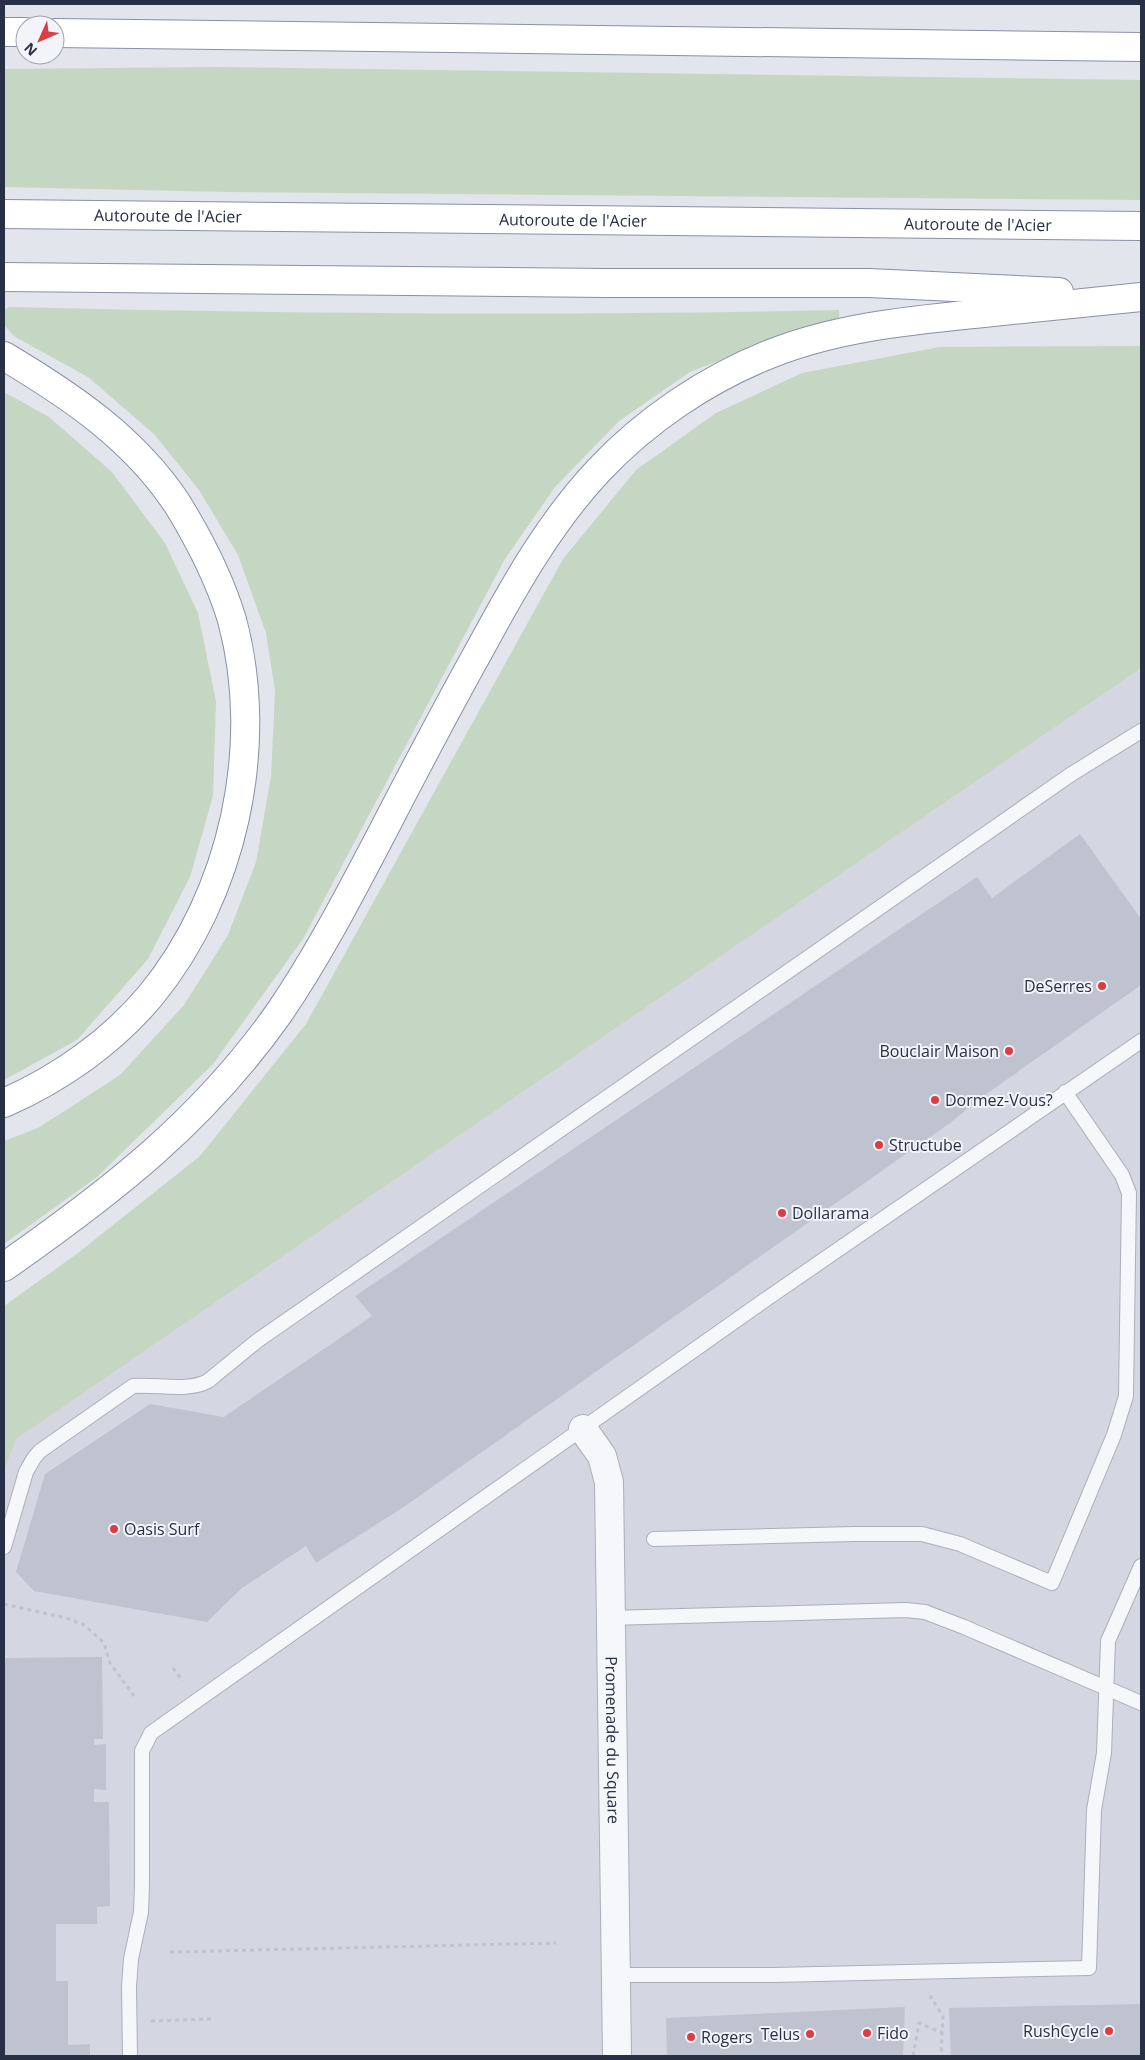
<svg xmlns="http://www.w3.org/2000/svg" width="1145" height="2060" viewBox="0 0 1145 2060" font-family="'Open Sans',sans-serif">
  <rect width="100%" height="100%" fill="#e2e5ec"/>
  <path fill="#d4d7e1" d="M1141 375V2056H4V1386Z"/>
  <path fill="#c5d7c3" d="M217 67 1141 80V200L226 192 4 187V69Z
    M9 307C286 314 562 316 839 310V322L761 344 690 372 619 421 555 487 505 559 303 939 213 1064 97 1177 4 1244V1141L38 1128 120 1075 184 1005 228 935 256 862 271 777 275 691 266 633 238 555 199 490 154 434 88 377 15 337 4 325V310Z
    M1141 346V668L16 1439 4 1471V1306L78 1253 200 1156 306 1024 563 559 636 470 716 413 802 373 940 347Z
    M4 392 49 417 112 472 165 543 198 613 216 701 213 796 190 877 148 959 77 1040 4 1080Z"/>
  <path fill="#bfc3cf" d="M1080 834 1141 919V985L982 1097 950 1123 405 1506 316 1563 306 1546 242 1588 207 1622 34 1591 16 1572 45 1474 150 1404 224 1417 372 1316 355 1296 977 877 992 898Z
    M102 1657 103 1739H94V1745L106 1744V1790L94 1789V1802H109L110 1906 97 1907V1924H56V1981H68V2045L90 2044V2056H4V1658Z
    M1141 2004V2056H951L949 2008Z
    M905 2007 903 2056H667L666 2018Z"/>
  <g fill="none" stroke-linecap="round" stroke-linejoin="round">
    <defs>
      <path id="service" d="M654 1539 854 1534H922L960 1544 1052 1583 1114 1435 1126 1396 1129 1193 1122 1175 1065 1092
        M4 1547 26 1472 34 1458 40 1451 133 1386C156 1384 189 1392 208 1381L257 1341 1070 775 1141 731
        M609 1618 906 1610 925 1612 964 1627 1141 1703
        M616 1975H774L1089 1968 1094 1810 1104 1753 1108 1641 1141 1566
        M130 2056 129 1987 131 1959 141 1912 142 1886V1751L151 1733 762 1302 1141 1041"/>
      <g id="minor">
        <path id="s1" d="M583 1429 602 1456 609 1482 617 2056"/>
      </g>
      <g id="motorway">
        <path d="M4 32H25"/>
        <path d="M55 33 1141 47"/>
        <path id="s2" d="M4 214 1141 226"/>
        <path d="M4 277 605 283H869L1059 292"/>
        <path d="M4 356C71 396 135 439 178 505 200 541 220 580 232 620 266 746 233 895 151 995 112 1042 59 1079 4 1103"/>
        <path d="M4 1267C111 1192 202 1122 279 1013 318 956 350 894 382 833 414 771 446 710 480 649 514 586 550 522 599 470 646 420 707 379 770 354 835 328 905 321 974 314 1030 308 1086 303 1141 297"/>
      </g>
    </defs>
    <use href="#service" stroke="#aaafba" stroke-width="16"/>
    <use href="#minor" stroke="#aaafba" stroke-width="30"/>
    <use href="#motorway" stroke="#8890a4" stroke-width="30"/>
    <path stroke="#c0c3cb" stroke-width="3" stroke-dasharray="4 4" stroke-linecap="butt" d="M4 1604 66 1618 84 1625 104 1643 110 1663 134 1696
      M173 1668 183 1681
      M170 1952 556 1943
      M931 1995V1998L943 2016 941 2056
      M151 2021 212 2019
      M913 2056 919 2023 943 2033"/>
    <use href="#service" stroke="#f6f7fa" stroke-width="14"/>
    <use href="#minor" stroke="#f6f7fa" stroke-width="28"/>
    <use href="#motorway" stroke="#fff" stroke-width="28"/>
  </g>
  <g fill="#db3d42" stroke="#f2f4f9" stroke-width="2">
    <circle cx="1102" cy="986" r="5"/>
    <circle cx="1009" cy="1051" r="5"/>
    <circle cx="935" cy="1100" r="5"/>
    <circle cx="879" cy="1145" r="5"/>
    <circle cx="782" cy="1213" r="5"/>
    <circle cx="114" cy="1529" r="5"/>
    <circle cx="1109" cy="2031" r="5"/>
    <circle cx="867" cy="2033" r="5"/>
    <circle cx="810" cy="2034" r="5"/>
    <circle cx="691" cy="2037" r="5"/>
  </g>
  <g text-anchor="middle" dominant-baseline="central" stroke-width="4" stroke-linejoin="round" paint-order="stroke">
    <g font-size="16" fill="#283046" stroke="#f2f4f9">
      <text stroke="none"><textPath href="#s2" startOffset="164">Autoroute de l'Acier</textPath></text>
      <text stroke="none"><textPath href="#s2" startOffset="569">Autoroute de l'Acier</textPath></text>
      <text stroke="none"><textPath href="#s2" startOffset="974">Autoroute de l'Acier</textPath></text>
      <text stroke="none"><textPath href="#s1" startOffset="318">Promenade du Square</textPath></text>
    </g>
    <g font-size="16" fill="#283046" stroke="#f2f4f9" text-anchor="start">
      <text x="1092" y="986" text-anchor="end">DeSerres</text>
      <text x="999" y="1051" text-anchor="end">Bouclair Maison</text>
      <text x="945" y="1100">Dormez-Vous?</text>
      <text x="889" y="1145">Structube</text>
      <text x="792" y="1213">Dollarama</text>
      <text x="124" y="1529">Oasis Surf</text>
      <text x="1099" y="2031" text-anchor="end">RushCycle</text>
      <text x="877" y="2033">Fido</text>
      <text x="800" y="2034" text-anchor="end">Telus</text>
      <text x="701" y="2037">Rogers</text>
    </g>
  </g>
  <rect width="1145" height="2060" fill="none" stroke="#283046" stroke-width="10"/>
  <g transform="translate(40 40) rotate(225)"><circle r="24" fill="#f2f4f9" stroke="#a1a6b1"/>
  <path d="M0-4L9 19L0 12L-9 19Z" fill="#db3d42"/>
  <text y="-8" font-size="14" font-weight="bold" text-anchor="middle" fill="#283046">N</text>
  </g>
</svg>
